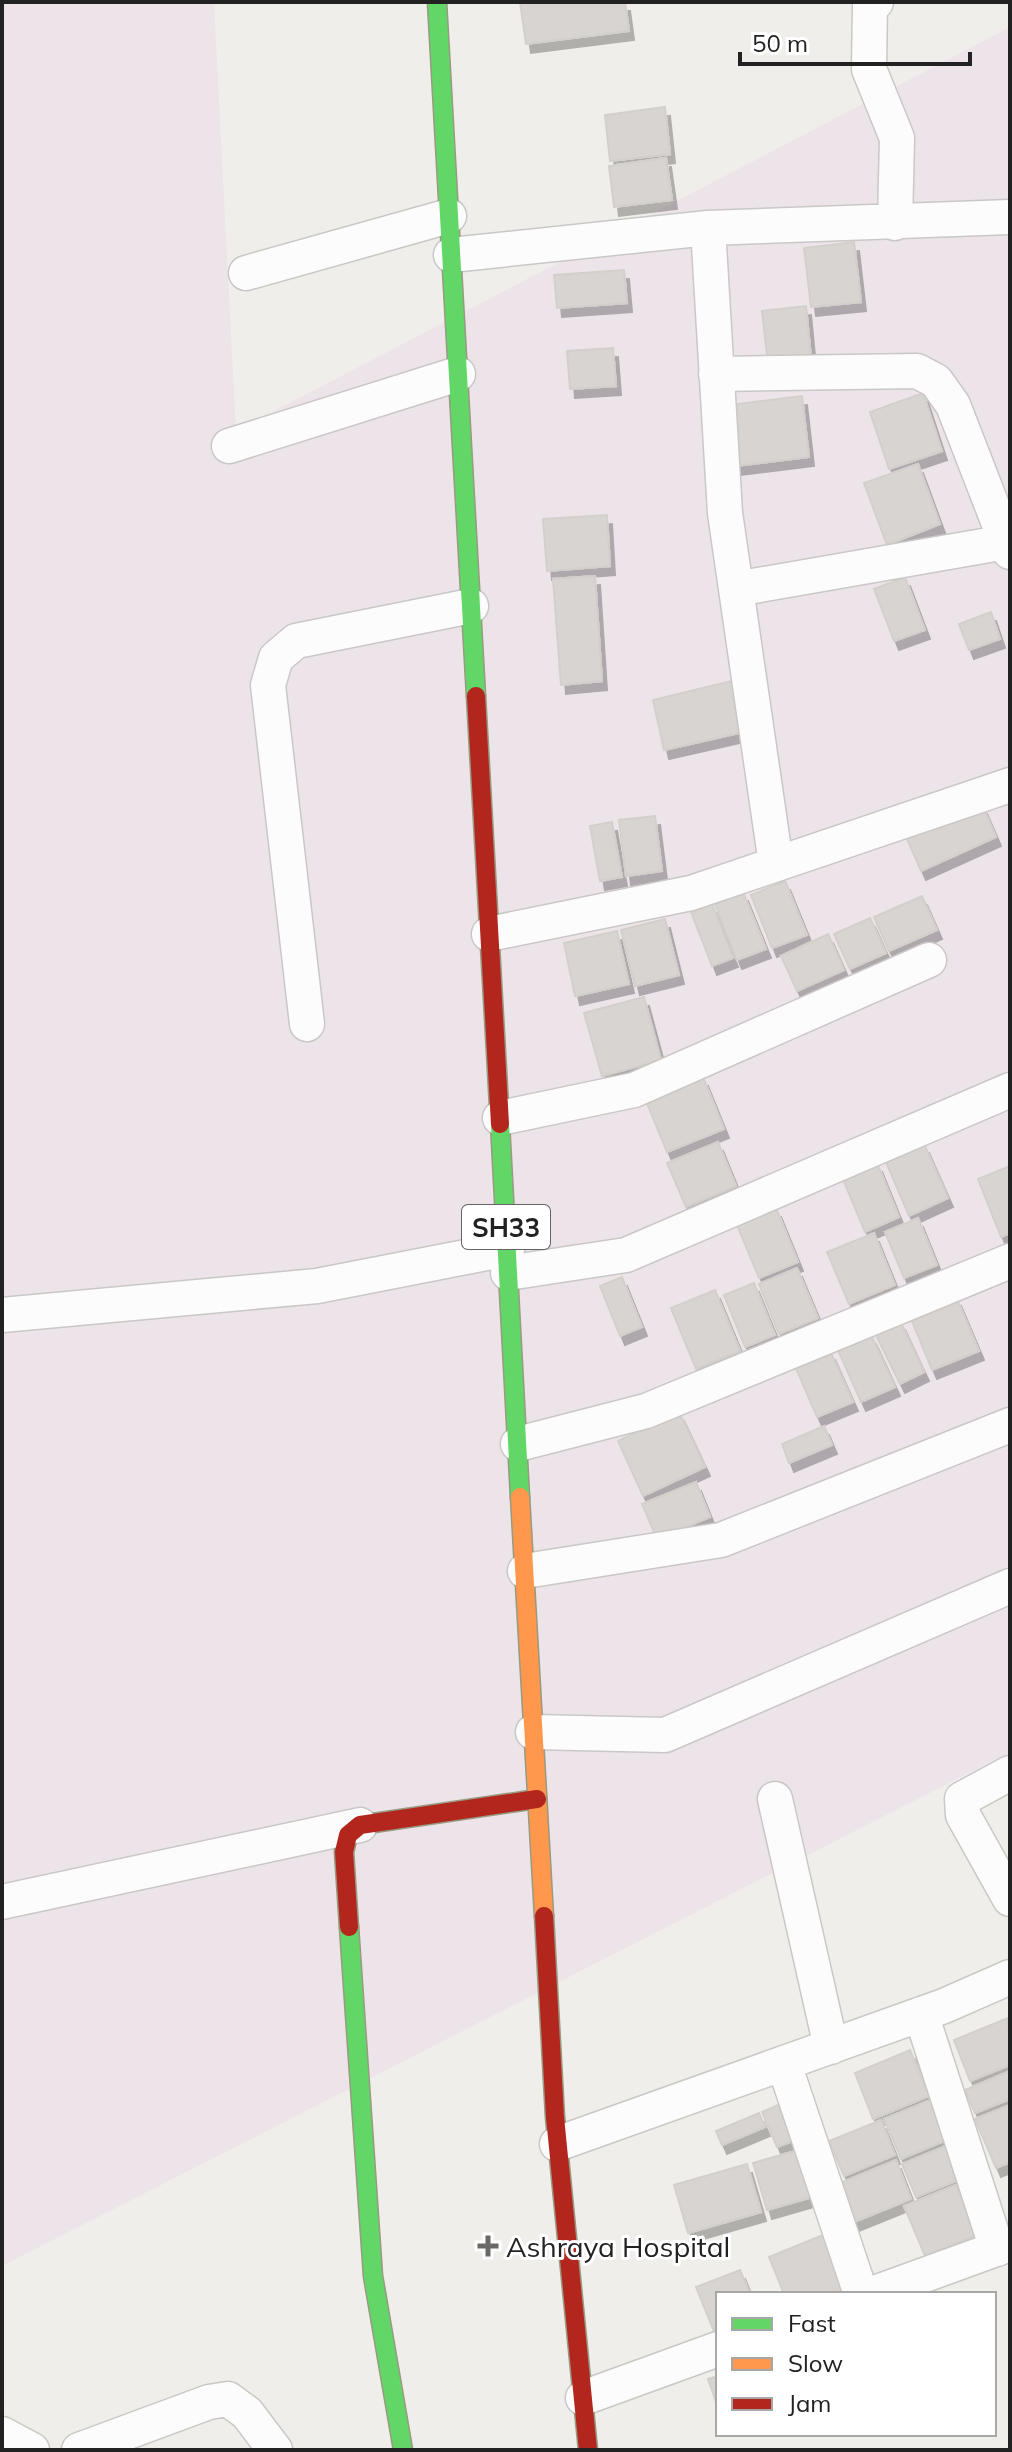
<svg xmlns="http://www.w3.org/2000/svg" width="1012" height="2452" viewBox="0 0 1012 2452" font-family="Mulish,sans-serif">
  <defs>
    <filter id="shadow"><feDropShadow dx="5" dy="9" stdDeviation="0" flood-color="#0004"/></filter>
  </defs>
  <rect width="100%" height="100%" fill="#f0eeeb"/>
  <path fill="#ede4e9" d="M2 2H214L236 431 1010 27V1752L2 2266Z"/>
  <path fill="#d7d4d2" stroke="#d3d0cc" stroke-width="2" filter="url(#shadow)" d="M520 2H625L629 31 526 44Z
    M665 107 670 154 610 161 605 115Z
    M666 158 672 200 614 207 609 166Z
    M854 242 861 302 811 307 804 248Z
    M624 270 627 303 557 308 554 275Z
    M806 306 811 358 768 364 762 311Z
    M613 348 616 386 570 389 567 351Z
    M923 393 942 451 889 469 870 412Z
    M802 396 809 457 736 466 729 405Z
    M918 464 940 524 887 545 864 483Z
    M607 515 610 566 547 571 543 519Z
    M595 576 602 681 561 685 553 579Z
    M905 577 925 630 894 641 874 589Z
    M991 612 1000 639 969 650 959 624Z
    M736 680 748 731 664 750 653 700Z
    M982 805 996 837 921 871 907 839Z
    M655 816 662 871 626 876 619 820Z
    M612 822 622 877 600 881 590 826Z
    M785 881 807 935 772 948 751 895Z
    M743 892 766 949 737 960 715 904Z
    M922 896 937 930 889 951 874 917Z
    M712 904 733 958 712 966 691 912Z
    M870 918 886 953 850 969 834 934Z
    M665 919 679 975 635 986 621 930Z
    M617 931 629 984 575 996 564 943Z
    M828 934 844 970 797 991 781 956Z
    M644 997 661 1060 602 1076 584 1013Z
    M703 1077 724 1129 667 1152 646 1101Z
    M718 1142 736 1186 686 1207 667 1163Z
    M924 1144 948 1198 909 1216 886 1162Z
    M877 1163 899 1217 865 1232 842 1177Z
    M1010 1166V1233L1001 1237 978 1179Z
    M776 1208 798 1262 759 1278 737 1225Z
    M918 1218 937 1265 904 1278 885 1232Z
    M874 1233 895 1285 849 1304 827 1252Z
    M797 1268 818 1318 779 1334 759 1284Z
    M622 1277 642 1327 620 1336 600 1286Z
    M754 1283 775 1335 745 1347 724 1295Z
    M715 1290 740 1351 696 1369 671 1308Z
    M956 1297 979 1351 932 1370 910 1316Z
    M900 1321 924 1372 900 1384 875 1333Z
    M871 1335 895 1387 861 1402 838 1350Z
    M830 1351 853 1402 817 1417 795 1366Z
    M679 1412 705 1467 643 1496 618 1441Z
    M824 1426 832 1445 789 1463 782 1444Z
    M696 1482 710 1517 657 1539 642 1504Z
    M1008 2018 1010 2065 970 2081 954 2040Z
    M910 2050 929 2096 873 2119 855 2073Z
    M1010 2071V2099L975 2113 965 2090Z
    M933 2099 949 2139 901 2159 884 2119Z
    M778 2105 793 2141 777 2147 762 2112Z
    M1010 2105V2162L996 2168 975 2119Z
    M759 2113 765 2127 722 2145 716 2131Z
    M881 2120 895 2155 844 2176 829 2141Z
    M948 2145 961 2179 916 2197 902 2164Z
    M799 2150 812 2197 767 2210 753 2163Z
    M896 2160 911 2199 854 2222 838 2184Z
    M747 2164 761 2212 688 2233 674 2185Z
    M956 2185 977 2235 925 2256 904 2206Z
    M830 2232 853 2286 834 2294H784L769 2257Z
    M740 2270 750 2294H718L717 2339 696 2287Z
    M718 2376V2408L708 2379Z"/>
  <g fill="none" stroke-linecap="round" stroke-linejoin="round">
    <defs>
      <path id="street" d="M876 2 870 5 869 69 897 138 895 223
        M708 228 725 513 776 864
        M451 255 708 228 1010 217
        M246 273 449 216
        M716 374 917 371 936 381 953 405 1010 552
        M229 446 458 374
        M736 589 1006 542
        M489 934 691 893 1010 785
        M307 1024 268 685 276 658 296 641 471 606
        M500 1118 634 1090 929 960
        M508 1273 626 1255 1010 1090
        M2 1315 317 1286 507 1249
        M518 1444 646 1411 1010 1261
        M525 1571 721 1540 1010 1425
        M533 1732 665 1735 1010 1586
        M1010 1773 962 1799 963 1815 1010 1899
        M775 1799 831 2047
        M2 1902 360 1825
        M921 2014 997 2249
        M784 2064 861 2294
        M557 2144 944 2006 1010 1977
        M872 2294 1010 2244
        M583 2398 718 2349
        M2 2434 32 2450
        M79 2450 209 2402 228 2399 247 2413 275 2450"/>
      <path id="fast" d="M437 2 476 696
        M500 1124 520 1497
        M349 1927 373 2276 403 2450"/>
      <path id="slow" d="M520 1497 544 1916"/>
      <path id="jam" d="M476 696 500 1124
        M544 1916 555 2117 588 2450
        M349 1927 344 1852 348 1835 360 1825 537 1799"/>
    </defs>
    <use href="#street" stroke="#c9c8c7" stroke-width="37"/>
    <use href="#fast" stroke="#999a82" stroke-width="21"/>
    <use href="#slow" stroke="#999a82" stroke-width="21"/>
    <use href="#jam" stroke="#999a82" stroke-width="21"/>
    <use href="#street" stroke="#fdfcfc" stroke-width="34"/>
    <use href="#fast" stroke="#63d668" stroke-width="18"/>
    <use href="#slow" stroke="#ff974d" stroke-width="18"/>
    <use href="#jam" stroke="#b3261e" stroke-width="18"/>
  </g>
  <path fill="#6a6968" stroke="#fff" stroke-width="3" d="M484 2234h8v8h8v8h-8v8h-8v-8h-8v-8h8z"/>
  <g text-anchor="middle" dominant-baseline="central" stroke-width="6" stroke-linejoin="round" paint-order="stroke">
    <rect fill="#fff" stroke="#646464" stroke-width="2" x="462" y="1205" width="88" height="44" rx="6"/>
    <g font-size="26" font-weight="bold" fill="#222">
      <text x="506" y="1227">SH33</text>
    </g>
    <g font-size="28" fill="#222" stroke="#fff" text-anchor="start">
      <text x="506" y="2246">Ashraya Hospital</text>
    </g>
  </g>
  <rect width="1012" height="2452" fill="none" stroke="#222222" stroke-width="8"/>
  <rect x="716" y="2292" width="280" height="144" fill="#ffffff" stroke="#a7a7a7" stroke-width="2"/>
  <rect x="732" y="2318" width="40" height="12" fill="#63d668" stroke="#a7a7a7" stroke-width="2"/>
  <text x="788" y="2332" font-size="24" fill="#222222">Fast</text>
  <rect x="732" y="2358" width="40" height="12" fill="#ff974d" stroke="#a7a7a7" stroke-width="2"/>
  <text x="788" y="2372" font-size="24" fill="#222222">Slow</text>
  <rect x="732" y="2398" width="40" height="12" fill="#b3261e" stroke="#a7a7a7" stroke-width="2"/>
  <text x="788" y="2412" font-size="24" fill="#222222">Jam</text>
  <path d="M740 52v12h230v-12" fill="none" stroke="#222222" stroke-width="4"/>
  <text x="752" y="52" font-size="24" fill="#222222" stroke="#ffffff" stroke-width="6" paint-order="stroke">50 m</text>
</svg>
